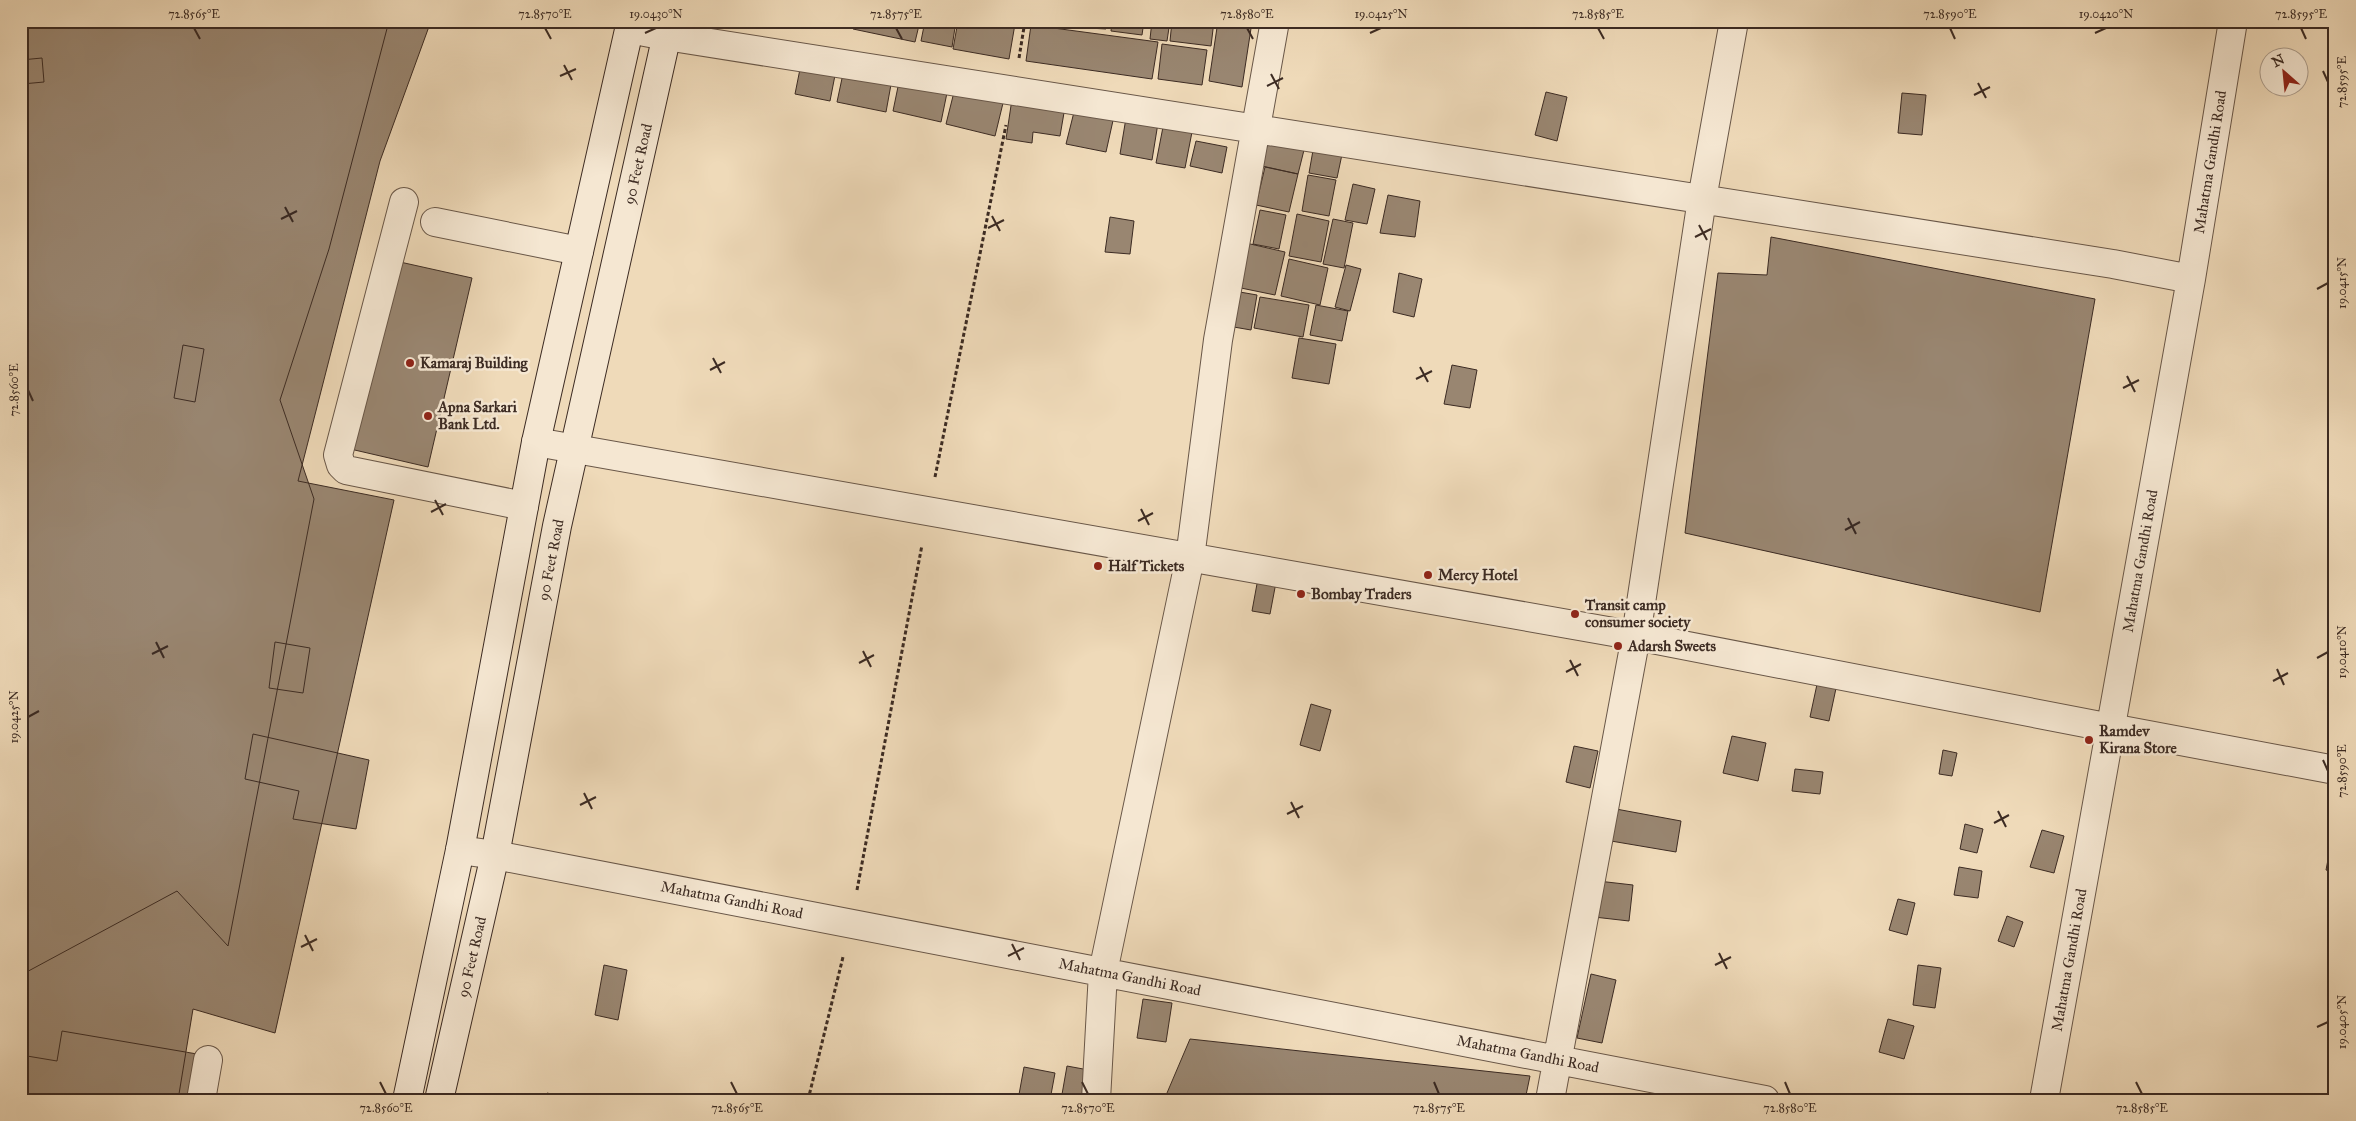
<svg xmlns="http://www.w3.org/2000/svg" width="2356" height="1121" viewBox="0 0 2356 1121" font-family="'IM FELL Great Primer',serif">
  <rect width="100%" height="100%" fill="#efdab9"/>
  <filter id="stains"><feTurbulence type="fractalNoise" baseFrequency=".004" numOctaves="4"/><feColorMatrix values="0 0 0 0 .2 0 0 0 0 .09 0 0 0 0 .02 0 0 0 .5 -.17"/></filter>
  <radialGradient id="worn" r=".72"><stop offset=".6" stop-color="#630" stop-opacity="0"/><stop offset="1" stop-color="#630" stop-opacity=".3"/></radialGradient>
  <path fill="#998671" stroke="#3c2b23" d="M21 21H389L329 249 280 400 314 499 228 946 177 891 21 975Z
    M21 21H431L380 161 298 481 394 500 275 1033 193 1009 178 1100H21Z
    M817 21H848L846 28Z
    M854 21H920L915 42 853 29Z
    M925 21H956L952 47 921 41Z
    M958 21H1000L1015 24 1009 59 953 49Z
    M1058 21H1086V26L1058 23Z
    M1089 21H1107L1106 29 1088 28Z
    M1112 21H1144L1142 35 1111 31Z
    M1152 21H1170L1167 41 1150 39Z
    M1172 21H1214L1211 46 1170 41Z
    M1218 21 1252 22 1242 87 1209 81Z
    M1031 25 1158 42 1152 79 1026 61Z
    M1162 44 1207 50 1202 85 1158 79Z
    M42 58 44 82 22 84 21 60Z
    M801 64 836 70 830 101 795 94Z
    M844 69 892 79 886 112 837 102Z
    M900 77 948 88 941 122 893 111Z
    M955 88 1004 99 995 136 946 124Z
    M1546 92 1567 97 1557 141 1535 135Z
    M1902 93 1926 95 1922 135 1898 133Z
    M1012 99 1065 107 1060 136 1033 132 1032 143 1006 139Z
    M1075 108 1114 116 1106 152 1066 144Z
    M1126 118 1158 123 1152 160 1120 154Z
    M1163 127 1192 132 1185 168 1156 163Z
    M1269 138 1305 146 1298 174 1262 166Z
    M1315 139 1344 145 1337 178 1309 173Z
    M1196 141 1227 147 1222 173 1190 166Z
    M1265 167 1298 174 1289 212 1256 205Z
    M1308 175 1336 180 1329 216 1302 211Z
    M1353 184 1375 189 1367 224 1345 220Z
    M1388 195 1420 201 1415 237 1380 233Z
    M1260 210 1286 215 1279 249 1253 244Z
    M1297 214 1329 221 1321 262 1289 256Z
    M1110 217 1134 221 1130 254 1105 252Z
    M1333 219 1353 223 1344 268 1323 264Z
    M1771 237 2095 299 2040 612 1685 533 1718 273 1767 275Z
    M1246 243 1285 252 1275 295 1236 287Z
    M1289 259 1328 268 1320 305 1281 296Z
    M391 260 472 278 428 467 346 448Z
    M1346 265 1361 269 1350 311 1335 307Z
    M1399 273 1422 279 1414 317 1393 312Z
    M1234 291 1257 295 1251 330 1228 326Z
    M1260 297 1309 305 1303 337 1254 328Z
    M1316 305 1348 311 1342 341 1310 335Z
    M1299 338 1336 344 1329 384 1292 378Z
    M183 345 204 349 195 402 174 398Z
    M1452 365 1477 370 1470 408 1444 404Z
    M1259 573 1277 577 1270 614 1252 611Z
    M275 642 310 648 303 693 269 688Z
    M1819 675 1838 679 1829 721 1810 717Z
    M1311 704 1331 710 1320 751 1300 745Z
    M253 734 369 760 356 829 293 819 299 791 245 779Z
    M1732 736 1766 743 1758 781 1723 773Z
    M1574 746 1598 751 1590 788 1566 782Z
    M1943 750 1957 753 1952 776 1939 774Z
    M1795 769 1823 772 1820 794 1792 791Z
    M1616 809 1681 821 1676 852 1611 841Z
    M2335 823V872L2326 870Z
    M1965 824 1983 829 1977 853 1960 849Z
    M2042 830 2064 836 2054 873 2030 867Z
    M1959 867 1982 871 1978 898 1954 895Z
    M1598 881 1633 885 1629 921 1594 917Z
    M1898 899 1915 903 1907 935 1889 930Z
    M2007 916 2023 922 2014 947 1998 941Z
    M604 965 627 970 618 1020 595 1015Z
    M1918 965 1941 968 1935 1008 1913 1005Z
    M1591 974 1616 980 1602 1043 1577 1038Z
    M1143 999 1172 1003 1166 1042 1137 1038Z
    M1888 1019 1914 1026 1904 1059 1879 1052Z
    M62 1031 203 1055 195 1100H21V1055L57 1061Z
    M1190 1039 1530 1076 1525 1100H1164Z
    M1067 1066 1094 1071 1089 1100H1061Z
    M1024 1067 1055 1073 1050 1100H1018Z
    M547 1093 576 1100H546Z"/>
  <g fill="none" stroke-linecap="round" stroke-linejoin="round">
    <defs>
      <path id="pedestrian" d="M2111 728 2335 770"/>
      <path id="minor" d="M629 29 666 36 2113 264 2191 279
        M404 202 338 455 341 465 346 470 524 506
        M435 222 579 251
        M536 442 1636 636 2111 728
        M460 850 495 855 1765 1100
        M201 1100 208 1060
        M1096 1100 1103 972 1190 558 1218 340 1275 21
        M1550 1100 1636 636 1702 199 1734 21
        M2044 1100 2191 279 2233 21"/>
      <path id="secondary" d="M407 1100 460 850 536 442 631 21
        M439 1100 495 855 557 526 670 21"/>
    </defs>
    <use href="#pedestrian" stroke="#695748" stroke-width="30"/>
    <use href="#minor" stroke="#695748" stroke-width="30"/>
    <use href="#secondary" stroke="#3c2b23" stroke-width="30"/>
    <path stroke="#3c2b23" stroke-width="3" stroke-dasharray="4 2.5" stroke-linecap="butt" d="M1019 58 1025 21
      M935 477 1006 125
      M857 890 922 545
      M808 1100 843 957"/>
    <use href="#pedestrian" stroke="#f5e7d2" stroke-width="28"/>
    <use href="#minor" stroke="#f5e7d2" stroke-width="28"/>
    <use href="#secondary" stroke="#f5e7d2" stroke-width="28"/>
  </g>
  <path fill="none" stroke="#3c2b23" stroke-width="2" d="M194 28 200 39M545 28 551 39M896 28 902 39M1247 28 1253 39M1598 28 1604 39M1950 28 1955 39M2301 28 2306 39M645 33 656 28M1370 33 1381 28M2095 33 2106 28M564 65 572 80M2323 71 2328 82M1271 74 1279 89M560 76 576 69M1978 83 1986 98M1267 86 1283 78M1974 95 1990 87M285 207 293 222M992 216 1000 231M281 219 297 211M1699 225 1707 240M988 228 1004 220M1695 237 1711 229M2317 289 2328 283M713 358 721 373M1420 367 1428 382M710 370 725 362M2127 376 2135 392M1416 379 1432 371M2123 388 2139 380M28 390 33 401M435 500 443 515M1141 509 1149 525M431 512 446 504M1848 518 1856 534M1138 521 1153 513M1845 530 1860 522M156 642 164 658M863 651 871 667M152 654 168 646M2317 658 2328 652M1570 660 1578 676M859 663 874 655M2277 669 2284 685M1566 672 1581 664M2273 681 2288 673M28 717 39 711M2323 760 2328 771M584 793 592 809M1291 802 1299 818M580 805 596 797M1998 811 2006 827M1287 814 1303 806M1994 823 2009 815M305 935 313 951M1012 944 1020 960M301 947 317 939M1719 953 1727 969M1008 956 1024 948M1715 965 1731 957M2317 1027 2328 1022M380 1082 386 1094M731 1082 737 1094M1082 1082 1088 1094M1434 1082 1439 1094M1785 1082 1790 1094M2136 1082 2142 1094"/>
  <g fill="#8f2418" stroke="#f5e7d2" stroke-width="2">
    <circle cx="410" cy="363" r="5"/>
    <circle cx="428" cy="416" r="5"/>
    <circle cx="1098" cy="566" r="5"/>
    <circle cx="1428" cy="575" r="5"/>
    <circle cx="1301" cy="594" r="5"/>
    <circle cx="1575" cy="614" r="5"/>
    <circle cx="1618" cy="646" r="5"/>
    <circle cx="2089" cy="740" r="5"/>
  </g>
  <g text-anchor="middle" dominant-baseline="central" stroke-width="5" stroke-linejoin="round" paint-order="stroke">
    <g font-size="15" fill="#3c2b23" stroke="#f5e7d2">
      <text transform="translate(2210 162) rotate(-81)">Mahatma Gandhi Road</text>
      <text transform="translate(638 164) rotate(-77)">90 Feet Road</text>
      <text transform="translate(551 560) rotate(-79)">90 Feet Road</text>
      <text transform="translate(2140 561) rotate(-80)">Mahatma Gandhi Road</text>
      <text transform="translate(732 900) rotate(11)">Mahatma Gandhi Road</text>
      <text transform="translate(472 957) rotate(-77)">90 Feet Road</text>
      <text transform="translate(2069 960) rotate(-80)">Mahatma Gandhi Road</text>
      <text transform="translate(1130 977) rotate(11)">Mahatma Gandhi Road</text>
      <text transform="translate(1528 1054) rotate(11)">Mahatma Gandhi Road</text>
    </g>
    <g font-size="15" font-weight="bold" fill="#3c2b23" stroke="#f5e7d2" text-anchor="start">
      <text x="420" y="363">Kamaraj Building</text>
      <text x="438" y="407">Apna Sarkari<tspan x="438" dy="17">Bank Ltd.</tspan></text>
      <text x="1108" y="566">Half Tickets</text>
      <text x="1438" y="575">Mercy Hotel</text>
      <text x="1311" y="594">Bombay Traders</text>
      <text x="1585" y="605">Transit camp<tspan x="1585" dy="17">consumer society</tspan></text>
      <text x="1628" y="646">Adarsh Sweets</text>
      <text x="2099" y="731">Ramdev<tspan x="2099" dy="17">Kirana Store</tspan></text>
    </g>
  </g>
  <rect width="2356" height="1121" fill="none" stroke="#efdab9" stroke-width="55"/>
  <g transform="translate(2284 72) rotate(333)"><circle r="24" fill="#f5e7d2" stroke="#ab9c8c"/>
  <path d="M0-4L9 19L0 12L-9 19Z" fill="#8f2418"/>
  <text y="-8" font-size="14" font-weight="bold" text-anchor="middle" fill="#3c2b23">N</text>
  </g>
  <rect x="28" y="28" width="2300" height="1066" fill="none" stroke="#3c2b23" stroke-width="2"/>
  <g font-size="12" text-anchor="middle" fill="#3c2b23">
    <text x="194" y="18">72.8565°E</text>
    <text x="545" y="18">72.8570°E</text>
    <text x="656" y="18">19.0430°N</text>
    <text x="896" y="18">72.8575°E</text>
    <text x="1247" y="18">72.8580°E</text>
    <text x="1381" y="18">19.0425°N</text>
    <text x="1598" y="18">72.8585°E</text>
    <text x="1950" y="18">72.8590°E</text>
    <text x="2106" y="18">19.0420°N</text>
    <text x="2301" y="18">72.8595°E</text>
    <text transform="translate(2342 82) rotate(-90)" y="4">72.8595°E</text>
    <text transform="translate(2342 283) rotate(-90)" y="4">19.0415°N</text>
    <text transform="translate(14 390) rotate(-90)" y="4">72.8560°E</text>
    <text transform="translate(2342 652) rotate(-90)" y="4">19.0410°N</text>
    <text transform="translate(14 717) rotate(-90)" y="4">19.0425°N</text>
    <text transform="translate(2342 771) rotate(-90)" y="4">72.8590°E</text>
    <text transform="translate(2342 1022) rotate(-90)" y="4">19.0405°N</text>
    <text x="386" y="1112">72.8560°E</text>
    <text x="737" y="1112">72.8565°E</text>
    <text x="1088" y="1112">72.8570°E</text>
    <text x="1439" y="1112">72.8575°E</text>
    <text x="1790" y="1112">72.8580°E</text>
    <text x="2142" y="1112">72.8585°E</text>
  </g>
  <rect width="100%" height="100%" filter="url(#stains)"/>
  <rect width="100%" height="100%" fill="url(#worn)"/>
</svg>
